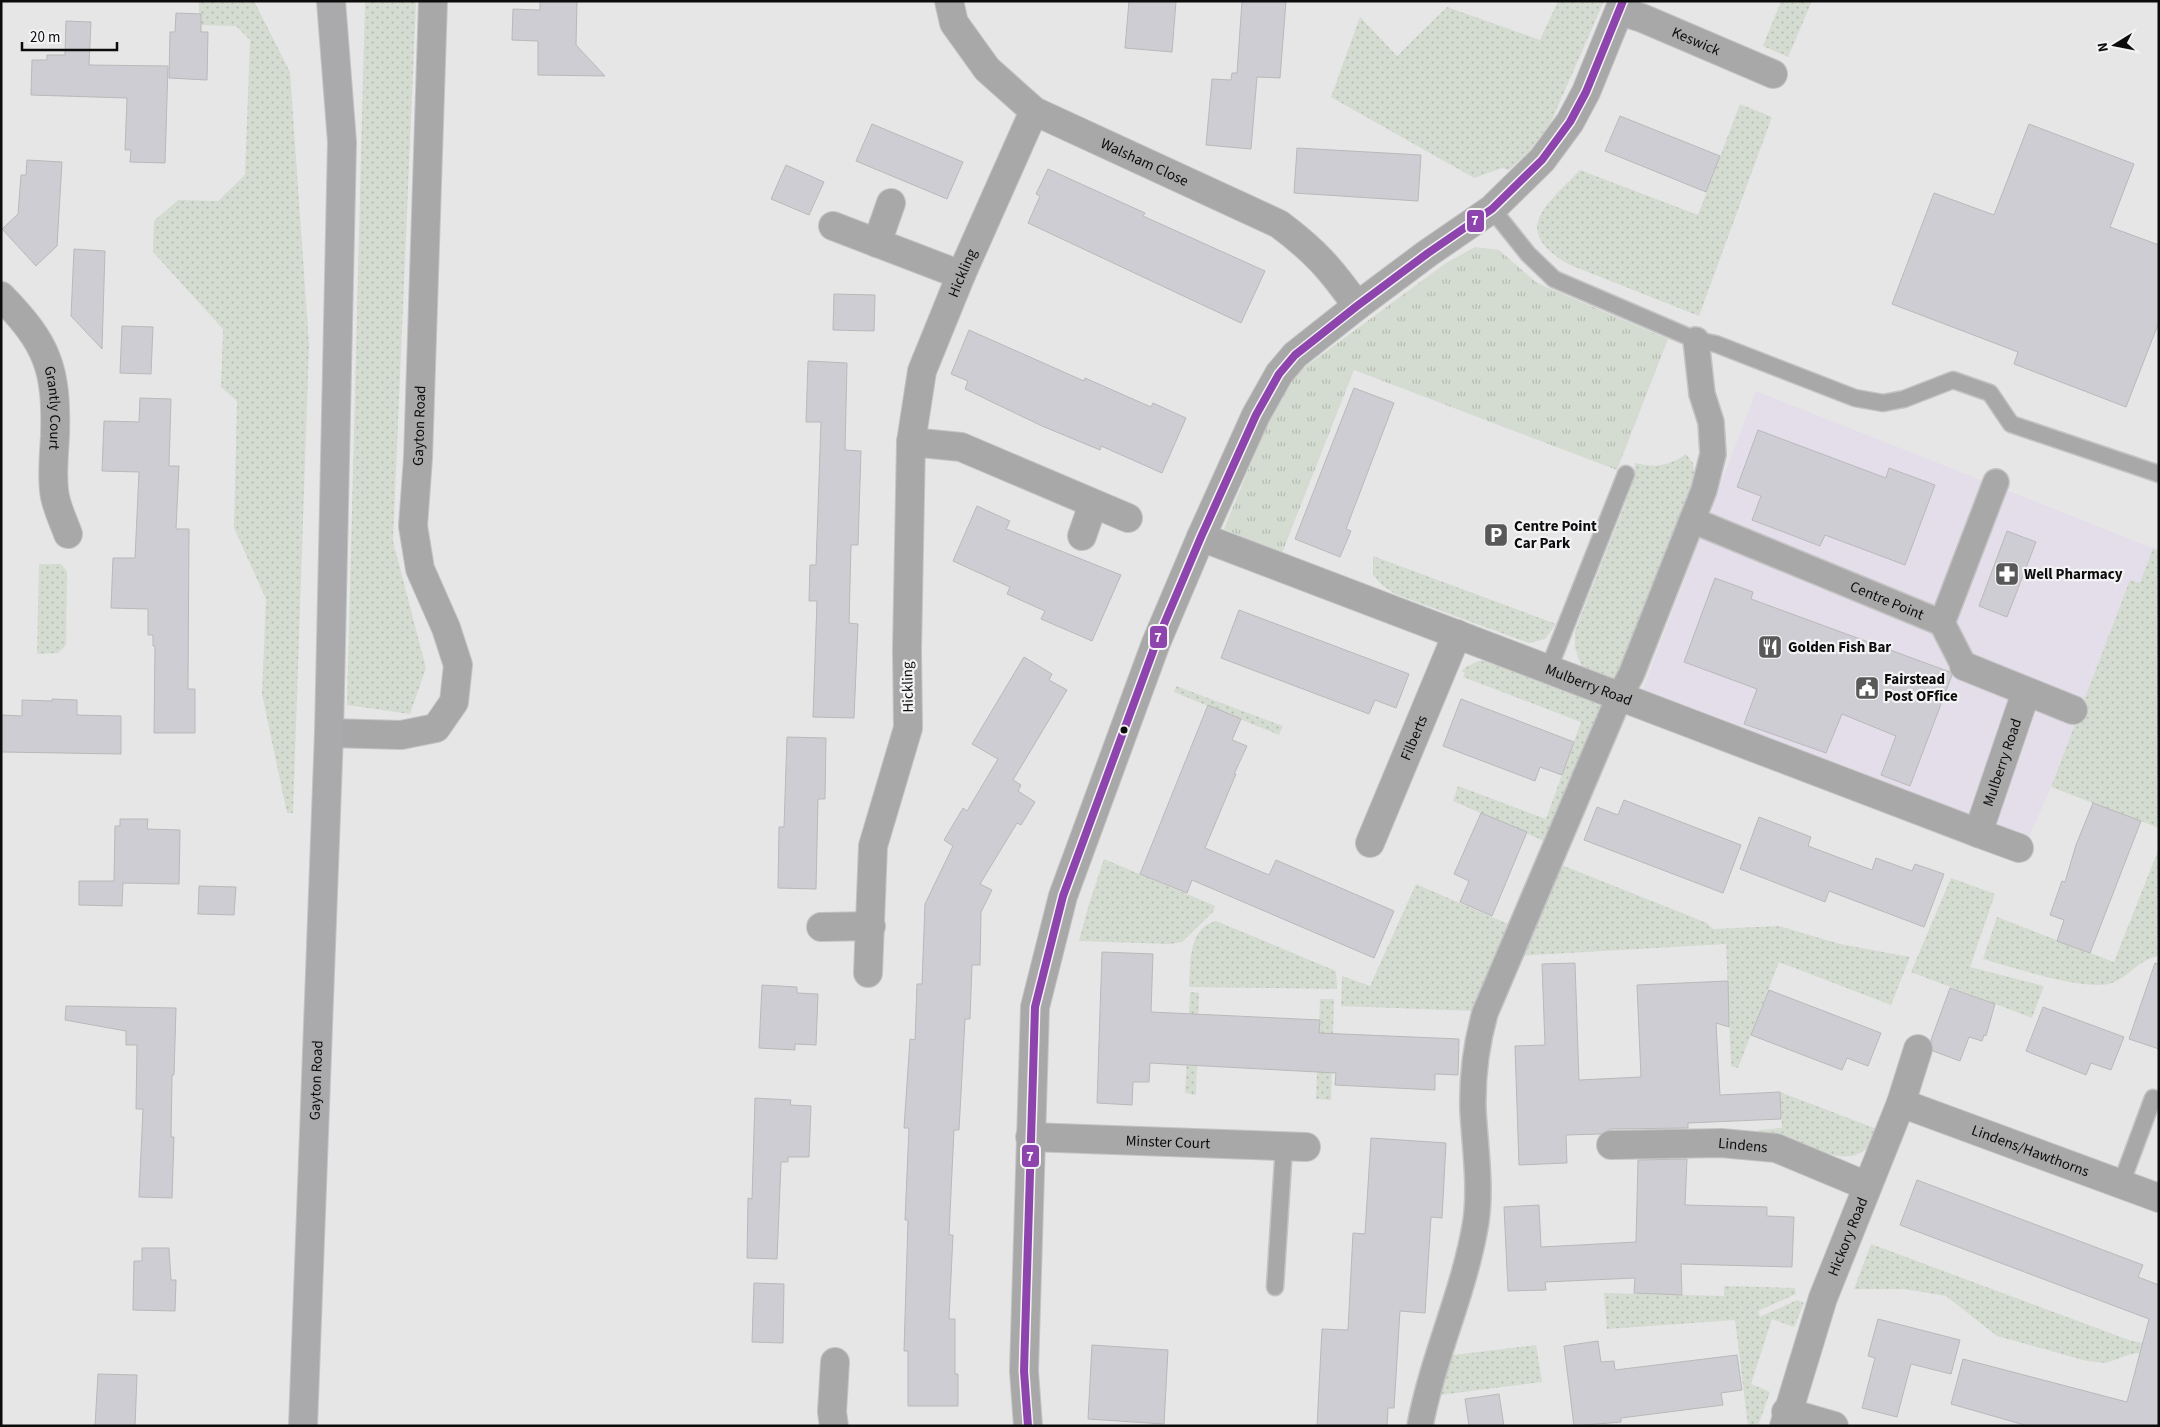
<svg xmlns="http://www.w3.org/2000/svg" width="2160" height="1427" viewBox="0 0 2160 1427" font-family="'Source Sans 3',sans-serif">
  <defs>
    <pattern id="grass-dots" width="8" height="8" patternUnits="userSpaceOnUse" patternTransform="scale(1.25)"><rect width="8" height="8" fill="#d4dbd0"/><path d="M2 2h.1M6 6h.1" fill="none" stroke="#b5bbb1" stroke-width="1.8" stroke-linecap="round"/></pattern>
    <pattern id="park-tufts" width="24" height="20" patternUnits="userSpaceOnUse" patternTransform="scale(1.25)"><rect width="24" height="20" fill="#d4dbd0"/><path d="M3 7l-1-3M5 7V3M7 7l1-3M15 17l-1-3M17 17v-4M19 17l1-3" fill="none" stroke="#b5bbb1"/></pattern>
  </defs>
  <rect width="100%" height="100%" fill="#e6e6e7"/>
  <path fill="#e4deea" d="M1756 391 2153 548 2140 584 2130 581 2051 787 2029 837 1643 689Z"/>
  <path fill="url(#grass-dots)" d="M199 1H254L290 72 309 345 293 813H287L262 694 266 599 234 528 237 401 221 387 223 329 153 252 154 221 178 200 218 201 245 175 250 40 236 26 199 25Z
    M365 1H416L393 541 426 668 410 714 347 705Z
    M1558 1H1604L1551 122 1528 153 1509 170 1502 168 1474 178 1331 97 1360 17 1397 56 1447 7 1540 40Z
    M1781 1H1812L1788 57 1763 46Z
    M1740 104 1772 117 1699 316 1570 265C1508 230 1547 205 1580 170L1698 215Z
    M1686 454 1693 463 1696 486 1618 681 1582 668 1575 648V631L1627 499 1634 477 1635 463C1655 468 1669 466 1686 454Z
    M2153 548 2159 550V828L2051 787 2130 580 2140 583Z
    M1373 556 1556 624 1545 639 1529 643 1395 594 1382 585 1373 575Z
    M39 564H61L67 571 66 645 58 653 37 654Z
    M1478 661H1492L1604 703 1544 841 1453 801 1458 786 1546 819 1581 722 1463 677 1465 673 1462 671 1466 667Z
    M1176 686 1283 726 1279 735 1174 692Z
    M2159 848V956C2139 959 2130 976 2112 983 2087 992 2011 967 1983 959L1997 917 2114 962Z
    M1104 859 1215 906 1213 912 1182 942 1170 944 1079 941 1089 904Z
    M1559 864 1707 923 1713 929 1779 926 1840 944 1910 957 1891 1005 1779 962 1738 1068 1731 1066 1726 944 1517 956Z
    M1951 878 1995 894 1970 967 2044 986 2032 1018 1911 972Z
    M1416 884 1508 924 1473 1011 1341 1006 1342 976 1370 986Z
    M1216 921 1336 971 1337 989 1189 987C1191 964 1187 929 1216 921Z
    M1190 992 1199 993 1196 1095 1185 1093Z
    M1320 999H1334L1331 1100 1316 1099Z
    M1780 1092 1877 1129C1866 1169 1833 1156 1804 1147 1789 1143 1774 1138 1759 1133V1130L1782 1128Z
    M1871 1244 2129 1340 2148 1344 2159 1350 2131 1354 2106 1363 2087 1361 1997 1336 1946 1296 1904 1289H1854Z
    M1724 1286 1795 1288 1796 1294 1758 1311 1760 1317 1797 1300 1804 1303 1794 1327 1772 1319 1751 1384 1770 1392 1758 1426H1748L1735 1320 1607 1329 1604 1293 1724 1296Z
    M1536 1345 1542 1382 1440 1395 1453 1355Z"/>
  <path fill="url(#park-tufts)" d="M1475 247 1499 250 1537 283 1668 339 1617 470 1354 370 1282 553 1224 529 1281 390 1301 370 1446 263Z"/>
  <path fill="#cdcdd3" stroke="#b9b9b9" d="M540 1H577L576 45 605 76 538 75V41L512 40 513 9 540 10Z
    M1129 1H1176L1172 52 1125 48Z
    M1242 1H1286L1280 78 1257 77 1251 149 1206 145 1212 79 1231 80 1232 73H1237Z
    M176 13 201 14V32H208L207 80 169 78 170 32H175Z
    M66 21 91 22 89 65 168 66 165 163 130 162 131 150H125L127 98 31 95 32 60H47V55H65Z
    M1620 116 1720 156 1706 192 1605 151Z
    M872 124 963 162 947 199 856 161Z
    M2029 124 2134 164 2110 227 2159 245V322L2126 407 2014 364 2018 352 1892 304 1934 193 1994 215Z
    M1297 148 1421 155 1418 201 1294 193Z
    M27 160 62 162 57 246 36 266 2 229 18 214 21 175H26Z
    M786 165 824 182 809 215 771 199Z
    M1048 169 1145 213 1143 216 1265 271 1241 323 1028 223 1040 196 1036 194Z
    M74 249 105 251 102 349 71 316Z
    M834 294 875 295 874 331 833 330Z
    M122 326 153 327 151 374 120 373Z
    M969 330 1084 381 1085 378 1151 407 1153 403 1186 418 1162 473 1101 446 1100 450 1042 426 965 389 968 381 951 374Z
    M808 361 847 363 845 450 861 451 858 545H851L849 623 858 624 854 718 813 717 817 601H809L810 565H816L821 422H806Z
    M1354 388 1394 403 1346 529 1351 531 1340 557 1295 539Z
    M140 398 171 399 169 466H179L176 529H189L188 689H195V733H154L155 646H153V635H148V609L111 608 113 558H135L139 472 102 471 104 421 139 422Z
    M1758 430 1886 478 1889 468 1935 485 1905 565 1825 535 1820 546 1752 520 1761 496 1737 487Z
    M977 506 1010 521 1006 529 1121 575 1092 641 1041 619 1045 611 1007 594 1010 587 953 561Z
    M2007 531 2036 542 2007 617 1979 606Z
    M1715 578 1753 592 1751 599 1950 672 1952 675 1910 786 1881 775 1896 736 1842 714 1826 753 1744 724 1757 689 1684 662Z
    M1239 610 1409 674 1396 708 1375 700 1369 714 1221 658Z
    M1024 657 1052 674 1049 680 1067 690 1013 780 1021 785 1018 791 1035 802 1021 825 1017 823 980 884 992 890 981 912 980 965H972L970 1019H965L959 1130H954L952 1171 949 1235H953L949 1319H955V1374H958V1406H908V1351H904L908 1220H905L909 1128H904L910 1039 915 1040 917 984H922L925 904 953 846 944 840 963 808 967 811 998 759 972 744Z
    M52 699 77 700V715L121 716V754L1 752V715L22 716V700L52 701Z
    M1461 699 1574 742 1562 775 1540 767 1535 781 1443 746Z
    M1208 705 1241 719 1232 740 1247 746 1234 774H1236L1228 793 1205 848 1269 875 1276 860 1394 911 1374 958 1192 880 1187 893 1140 874Z
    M787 737 826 738 825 799H818L816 889 778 888 779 827H784Z
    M1624 800 1741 845 1723 893 1584 840 1597 807 1618 815Z
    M2093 803 2141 821 2090 953 2057 941 2064 920 2050 915 2062 881 2065 882 2076 845Z
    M1481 813 1527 832 1492 916 1460 902 1469 881 1454 874Z
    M1759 817 1811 837 1808 846 1872 870 1876 858 1912 871 1915 864 1944 874 1924 927 1829 891 1825 902 1740 869Z
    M120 819H148L147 829 180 830 179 884 123 883 122 906 79 905V881H114L115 826H120Z
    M199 886 236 887 234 915 198 914Z
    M1102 952 1153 954 1151 1012 1320 1020 1319 1033 1459 1039 1458 1075 1435 1074V1090L1335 1085 1336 1073 1150 1063 1149 1082H1133L1132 1105 1097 1103Z
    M1575 963 1579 1080 1641 1077 1637 985 1728 981 1729 1027 1716 1023 1720 1095 1780 1092 1781 1119 1688 1123V1128L1611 1129 1601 1134 1566 1135 1567 1163 1519 1165 1515 1046 1545 1045 1542 964Z
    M2155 963 2159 964V1049L2129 1039Z
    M762 985 797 987V993L818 994 816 1045 795 1044V1050L759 1048Z
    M1950 988 1995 1004 1986 1036 1984 1035 1982 1041 1969 1037 1960 1061 1933 1051 1931 1040Z
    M1769 990 1881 1033 1868 1066 1847 1058 1842 1070 1751 1035Z
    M66 1006 176 1008 174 1075H172L171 1137H174L172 1198 139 1197 143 1109H136L137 1045H126V1031L65 1020Z
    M2043 1007 2124 1037 2111 1070 2091 1063 2086 1075 2026 1051Z
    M755 1098 791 1100 790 1105 811 1106 809 1157H788V1162H781L777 1259 747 1258 748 1198 752 1199Z
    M1371 1138 1446 1143 1442 1218 1431 1217 1425 1313 1400 1311 1394 1408H1388L1387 1426H1317L1322 1329 1348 1330 1353 1233 1365 1234Z
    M1687 1159 1685 1205 1767 1207V1216L1794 1217 1792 1267 1681 1264 1682 1295 1634 1293 1635 1278 1545 1282 1546 1290 1508 1291 1504 1207 1539 1205 1541 1247 1636 1242 1638 1160Z
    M1917 1180 2143 1265 2138 1277 2159 1285V1426H2028L1951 1404 1963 1359 2127 1402 2149 1319 1900 1225Z
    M142 1248H169L171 1280H176L175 1311 133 1310 134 1261H142Z
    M754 1283 784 1284 783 1343 752 1342Z
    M1878 1319 1960 1340 1951 1374 1911 1364 1897 1417 1862 1408 1875 1358 1868 1356Z
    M1598 1341 1601 1362 1614 1361 1615 1370 1737 1355 1742 1390 1721 1393 1723 1405 1621 1418V1422L1574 1426 1564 1346Z
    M1092 1345 1168 1350 1164 1424 1088 1419Z
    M98 1374 137 1375 135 1426H95Z
    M1499 1394 1504 1426H1469L1465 1399Z"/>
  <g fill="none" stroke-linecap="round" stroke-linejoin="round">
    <defs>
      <path id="service" d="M1492 209 1528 254 1554 279 1696 340 1716 344 1855 398 1883 403 1904 399 1953 380 1990 393 2011 424 2159 474
        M1549 668 1626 474
        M2121 1184 2153 1098
        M1275 1287 1284 1146"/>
      <g id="pedestrian">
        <path id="s1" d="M1692 520 1942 623 1996 482"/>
        <path d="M1942 623 1964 666"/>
        <path d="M1420 1426C1433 1356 1465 1291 1476 1221 1481 1185 1475 1146 1473 1111 1472 1077 1476 1045 1485 1013L1620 695 1631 675 1704 490 1713 454 1711 422 1702 394 1696 340"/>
      </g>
      <g id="minor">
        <path id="s2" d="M949 1 954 23 987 69 1034 111 1279 224C1315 251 1331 269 1357 306"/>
        <path id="s3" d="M1620 11 1642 18 1773 74"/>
        <path d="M833 226 961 275"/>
        <path d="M877 243 891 203"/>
        <path id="s4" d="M1 296C48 344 57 369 55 436 54 454 52 473 54 490 55 505 63 520 68 534"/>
        <path d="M911 442 961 447 1128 518"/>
        <path d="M1082 536 1093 504"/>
        <path id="s5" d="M1201 537 1978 833 2026 692"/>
        <path d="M1964 666 2073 710"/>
        <path id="s6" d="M329 733 401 735 436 728 454 702 458 665 446 628 420 569 413 526 418 458 433 1"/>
        <path d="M1978 833 2019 848"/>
        <path id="s7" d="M1370 843 1457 634"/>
        <path d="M821 927 871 926"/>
        <path id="s8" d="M868 973 873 846 908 728 907 650 911 442 922 371 961 275 1034 111"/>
        <path id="s9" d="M1901 1103 2159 1198"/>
        <path id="s10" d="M1030 1137 1306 1147"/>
        <path id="s11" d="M1611 1145 1721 1143 1776 1148 1867 1186"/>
        <path d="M1786 1412 1834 1426"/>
        <path d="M834 1426 832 1412 835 1362"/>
        <path d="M1028 1426 1024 1371 1035 1007 1063 896 1156 643 1201 537 1256 415 1279 374 1295 355 1357 306 1428 253 1492 209 1542 160 1570 122 1586 92 1623 1"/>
        <path id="s12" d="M1784 1426 1823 1298 1901 1103 1918 1049"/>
      </g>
      <g id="primary">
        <path id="s13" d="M303 1426 329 733 342 142 331 1"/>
      </g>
    </defs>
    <use href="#service" stroke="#c3c3c4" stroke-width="19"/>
    <use href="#pedestrian" stroke="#c3c3c4" stroke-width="28"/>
    <use href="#minor" stroke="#c3c3c4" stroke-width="30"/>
    <use href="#primary" stroke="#c3c3c4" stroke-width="30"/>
    <use href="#service" stroke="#a9a8a9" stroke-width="16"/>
    <use href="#pedestrian" stroke="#a9a8a9" stroke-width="25"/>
    <use href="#minor" stroke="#a9a8a9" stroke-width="28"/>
    <use href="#primary" stroke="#aaaaac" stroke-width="28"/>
    <defs>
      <path id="bus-1" d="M1028 1426 1024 1371 1035 1007 1063 896 1156 643 1201 537 1256 415 1279 374 1295 355 1357 306 1428 253 1492 209 1542 160 1570 122 1586 92 1623 1"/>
    </defs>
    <use href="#bus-1" stroke="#f3f3f5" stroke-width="11"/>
    <use href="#bus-1" stroke="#8e44ad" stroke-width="8"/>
  </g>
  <defs>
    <symbol id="parking-square" viewBox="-11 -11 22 22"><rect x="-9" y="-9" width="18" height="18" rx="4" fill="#585859" stroke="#f3f3f5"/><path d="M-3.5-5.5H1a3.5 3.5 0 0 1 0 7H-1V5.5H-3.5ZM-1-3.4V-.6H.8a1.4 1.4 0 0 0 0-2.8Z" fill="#fff"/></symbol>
    <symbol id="pharmacy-square" viewBox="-11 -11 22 22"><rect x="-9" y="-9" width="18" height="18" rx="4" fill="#585859" stroke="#f3f3f5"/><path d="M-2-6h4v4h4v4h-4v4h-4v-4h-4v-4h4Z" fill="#fff"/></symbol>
    <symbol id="restaurant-square" viewBox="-11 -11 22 22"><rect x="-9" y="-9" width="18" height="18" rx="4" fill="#585859" stroke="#f3f3f5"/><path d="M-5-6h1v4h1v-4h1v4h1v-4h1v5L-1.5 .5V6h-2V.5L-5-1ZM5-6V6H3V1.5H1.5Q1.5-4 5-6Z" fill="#fff"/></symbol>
    <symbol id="civic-square" viewBox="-11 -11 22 22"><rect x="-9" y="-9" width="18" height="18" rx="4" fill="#585859" stroke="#f3f3f5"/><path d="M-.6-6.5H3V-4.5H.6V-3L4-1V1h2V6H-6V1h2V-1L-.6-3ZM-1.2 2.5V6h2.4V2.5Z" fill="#fff"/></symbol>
  </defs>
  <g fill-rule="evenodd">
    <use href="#parking-square" x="1482" y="521" width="28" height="28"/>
    <use href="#pharmacy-square" x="1993" y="560" width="28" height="28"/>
    <use href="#restaurant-square" x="1756" y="633" width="28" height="28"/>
    <use href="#civic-square" x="1853" y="674" width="28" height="28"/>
  </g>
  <circle fill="#0c0c0c" stroke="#f3f3f5" stroke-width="2" cx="1124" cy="730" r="4.5"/>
  <g text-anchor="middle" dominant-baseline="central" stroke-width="4.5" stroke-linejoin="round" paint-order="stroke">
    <g font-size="15" fill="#0c0c0c" stroke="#f3f3f5">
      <text stroke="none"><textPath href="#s3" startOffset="82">Keswick</textPath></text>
      <text stroke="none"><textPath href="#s2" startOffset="264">Walsham Close</textPath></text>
      <text stroke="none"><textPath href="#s8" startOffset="714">Hickling</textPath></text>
      <text stroke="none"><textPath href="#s4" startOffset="128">Grantly Court</textPath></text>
      <text stroke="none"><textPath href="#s6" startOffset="424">Gayton Road</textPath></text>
      <text stroke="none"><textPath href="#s1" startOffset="211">Centre Point</textPath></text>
      <text stroke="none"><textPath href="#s5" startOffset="415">Mulberry Road</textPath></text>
      <text transform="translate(908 687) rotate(-91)">Hickling</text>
      <text stroke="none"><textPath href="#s7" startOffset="114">Filberts</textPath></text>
      <text stroke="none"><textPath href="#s5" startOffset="906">Mulberry Road</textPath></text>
      <text stroke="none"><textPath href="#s13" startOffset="346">Gayton Road</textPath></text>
      <text stroke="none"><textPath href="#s10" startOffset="138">Minster Court</textPath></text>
      <text stroke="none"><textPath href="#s11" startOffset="132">Lindens</textPath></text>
      <text stroke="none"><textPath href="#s9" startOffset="138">Lindens/Hawthorns</textPath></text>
      <text stroke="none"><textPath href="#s12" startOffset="200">Hickory Road</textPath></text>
    </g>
    <g font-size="15" font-weight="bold" fill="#0c0c0c" stroke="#f3f3f5" text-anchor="start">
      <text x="1514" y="526">Centre Point<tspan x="1514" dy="17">Car Park</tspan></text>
      <text x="2024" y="574">Well Pharmacy</text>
      <text x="1788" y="647">Golden Fish Bar</text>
      <text x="1884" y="679">Fairstead<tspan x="1884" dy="17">Post OFfice</tspan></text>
    </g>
  </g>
  <g stroke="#f3f3f5" stroke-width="2">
    <rect x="1466" y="209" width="19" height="24" rx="5" fill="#8e44ad"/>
    <rect x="1149" y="625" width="19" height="24" rx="5" fill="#8e44ad"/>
    <rect x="1021" y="1144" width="19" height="24" rx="5" fill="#8e44ad"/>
  </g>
  <g font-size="14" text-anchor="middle" font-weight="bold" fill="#fff">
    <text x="1475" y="225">7</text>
    <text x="1158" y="642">7</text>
    <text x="1030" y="1161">7</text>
  </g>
  <rect width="2160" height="1427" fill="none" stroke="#0c0c0c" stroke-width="5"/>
  <g transform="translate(2115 45) rotate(260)" stroke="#f3f3f5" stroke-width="4" paint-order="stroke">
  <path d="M0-4L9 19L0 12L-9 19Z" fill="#0c0c0c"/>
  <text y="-8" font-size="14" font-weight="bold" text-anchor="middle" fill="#0c0c0c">N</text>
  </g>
  <path d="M22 42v8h95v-8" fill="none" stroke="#0c0c0c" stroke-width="2.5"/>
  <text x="30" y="42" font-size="15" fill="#0c0c0c" stroke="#f3f3f5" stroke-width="4" paint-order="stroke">20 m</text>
</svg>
